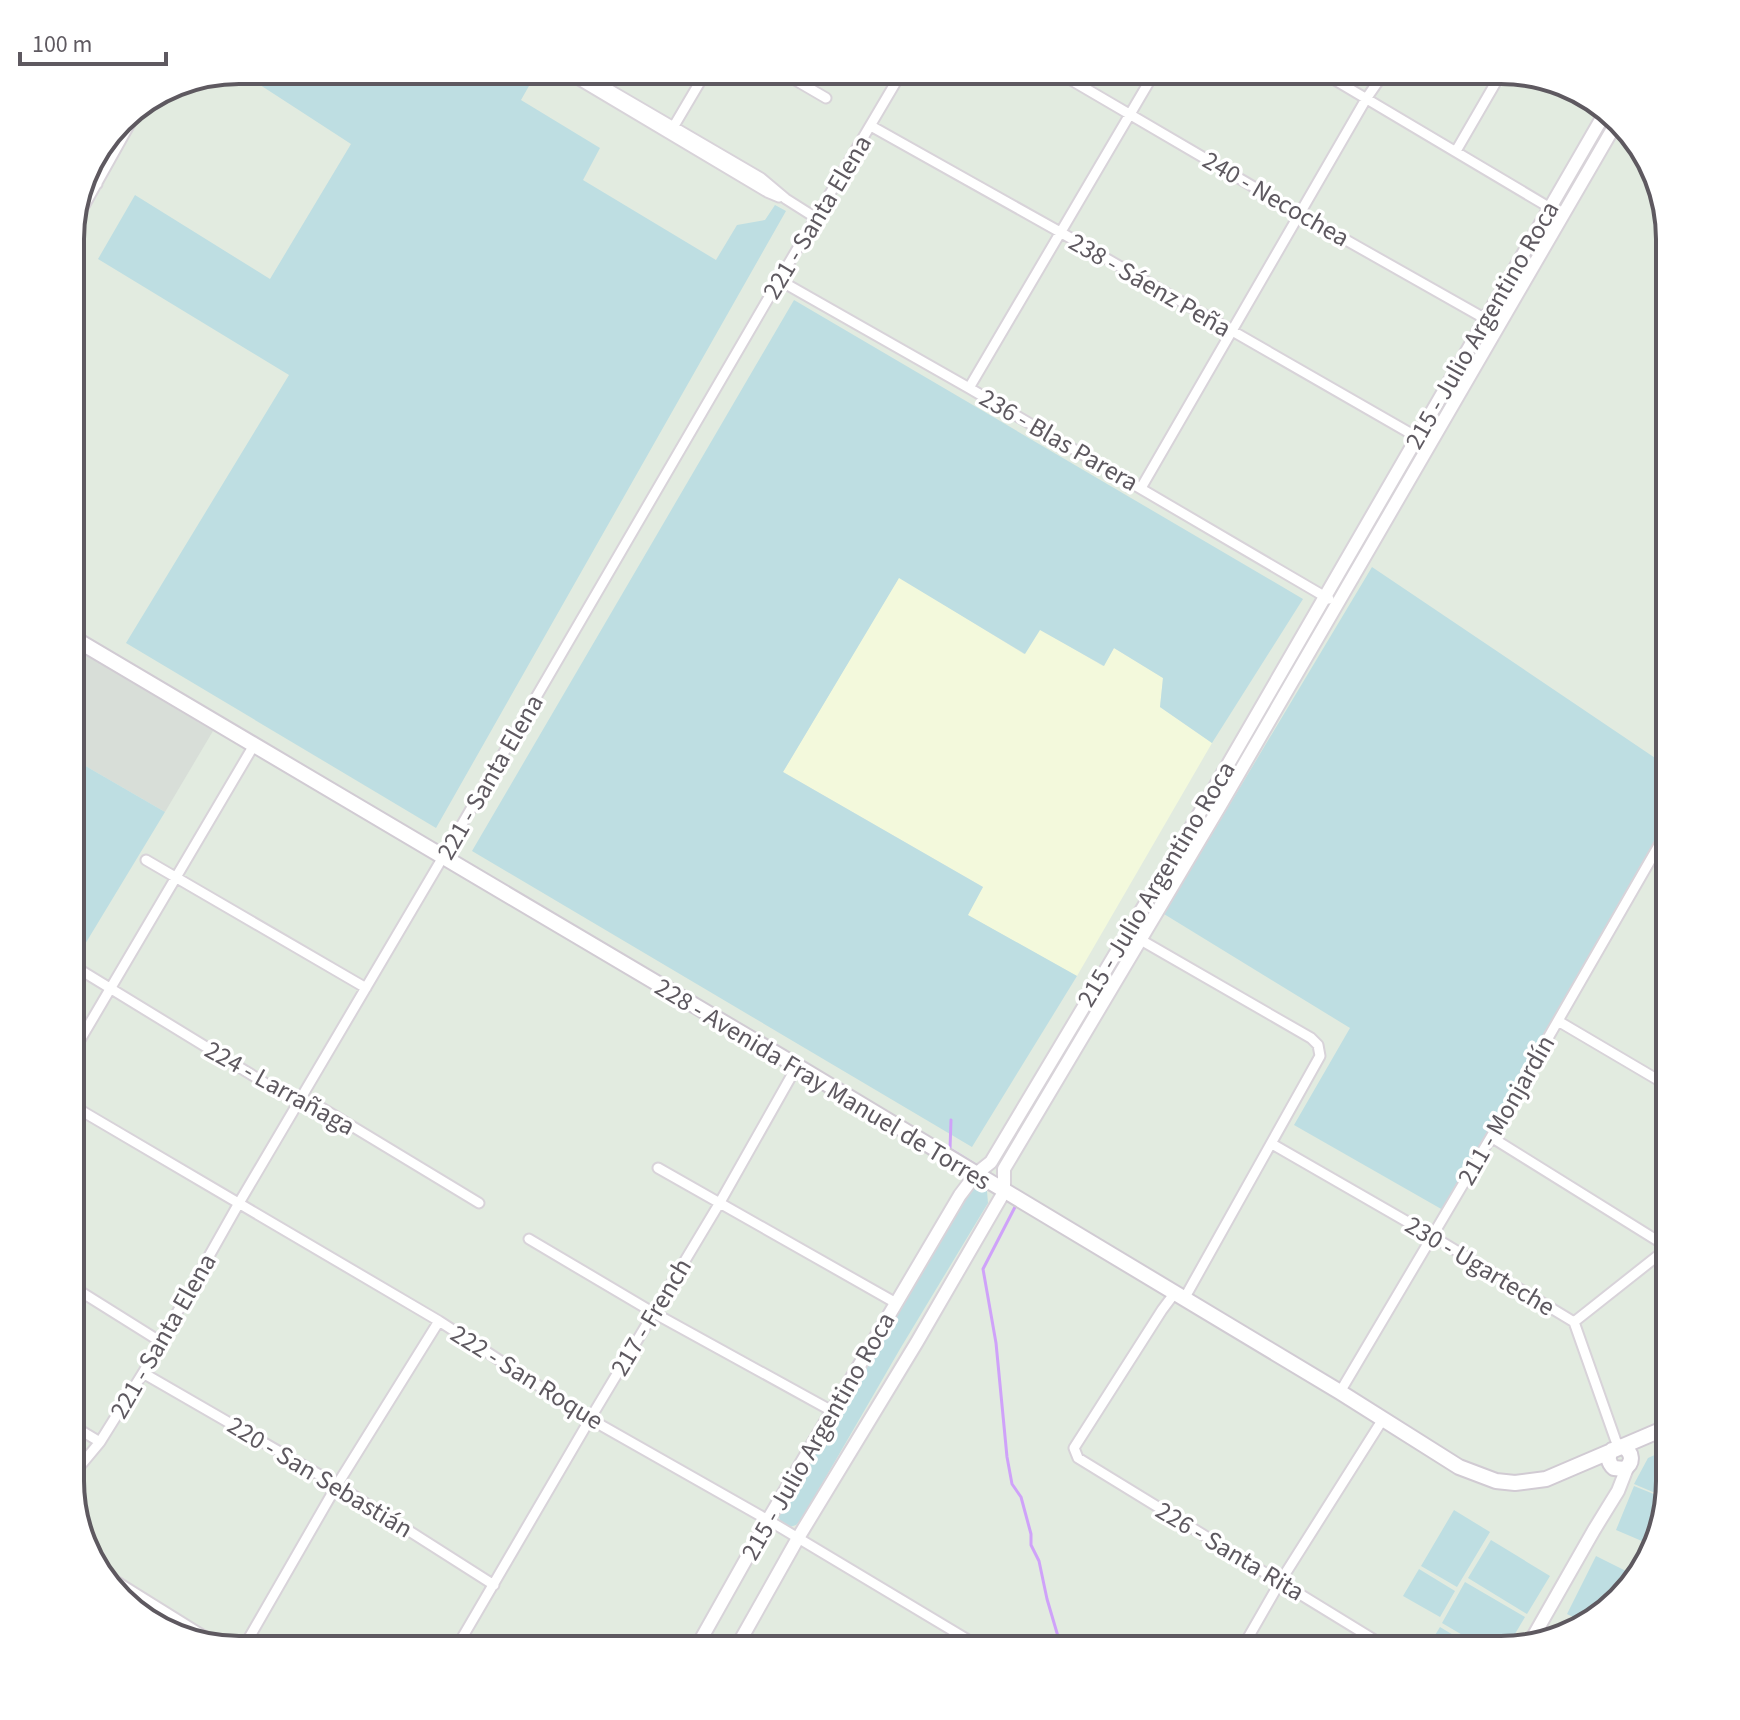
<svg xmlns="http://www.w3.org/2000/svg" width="1740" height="1720" viewBox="0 0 1740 1720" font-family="'Source Sans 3',sans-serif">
  <rect width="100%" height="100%" fill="#e2ebe0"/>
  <path fill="#d8ded8" d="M70 645 213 731 165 812 70 757Z"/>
  <path fill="#f3f9dc" d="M899 577 1024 654 1040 629 1103 666 1114 648 1163 678 1160 707 1212 743 1077 976 967 915 983 887 783 772Z"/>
  <path fill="#bedee2" d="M237 70H538L521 100 600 148 583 180 716 260 737 225 765 220 775 205 786 211 436 828 126 643 289 375 98 259 135 195 270 279 351 144Z
    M794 300 1303 599 1212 743 1160 707 1163 678 1114 648 1104 666 1040 630 1025 654 899 578 783 772 983 887 968 915 1077 976 972 1147 472 851Z
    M1372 567 1670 768V814L1443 1210 1294 1125 1350 1028 1164 914Z
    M70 757 165 812 70 969Z
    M977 1185 987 1191 988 1203 900 1349 801 1520 796 1525 790 1527 780 1520 778 1514 964 1194 973 1186Z
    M1670 1448V1481L1667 1498 1634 1484 1648 1458Z
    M1634 1486 1666 1499 1656 1547 1616 1530Z
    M1454 1510 1490 1532 1457 1587 1421 1566Z
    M1491 1540 1550 1576 1527 1614 1468 1578Z
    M1596 1556 1636 1576 1613 1608 1587 1624 1567 1614Z
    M1419 1569 1455 1591 1440 1617 1403 1596Z
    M1465 1582 1525 1617 1506 1649 1488 1650 1442 1623Z
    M106 1583 206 1643 174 1637 112 1593Z
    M1440 1627 1478 1650H1426Z"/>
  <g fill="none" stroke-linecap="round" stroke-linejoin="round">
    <path stroke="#cfa2f9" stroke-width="3" d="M951 1120 950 1149 979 1167
      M1015 1207 983 1269 996 1343 1007 1457 1012 1484 1021 1497 1031 1534V1545L1039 1561 1047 1599 1062 1650"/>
    <defs>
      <path id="minor" d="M562 70 767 192 779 197
        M576 70 761 178 786 199 816 218
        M778 70 826 98
        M1054 70 1300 214 1498 326
        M1318 70 1562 215
        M871 126 1060 232 1429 444
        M671 131 707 70
        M1456 151 1503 70
        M84 176 97 184
        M70 231 141 104
        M779 280 969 388 1329 599
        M969 388 1156 70
        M1141 488 1366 99 1386 70
        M146 860 366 988
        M1127 932 1311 1038 1318 1045 1320 1056 1184 1299
        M82 971 283 1094 317 1105 479 1203
        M1558 1021 1670 1087
        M70 1057 254 745
        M70 1104 439 1321 590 1419 768 1520 985 1650
        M1491 1137 1658 1241 1667 1249 1670 1258
        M1272 1144 1432 1236 1574 1322 1618 1447
        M658 1168 896 1303
        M529 1239 654 1313 832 1411
        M70 1285 161 1342
        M1174 1294 1162 1310 1074 1448 1078 1458 1391 1650
        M1574 1322 1670 1246
        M143 1373 337 1485 494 1585
        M1340 1392 1491 1137 1670 826
        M70 1424 100 1442
        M70 1478 100 1442 143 1373 239 1203 443 857 779 280 903 70
        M98 1570 220 1646
        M242 1650 337 1485 439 1321
        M455 1650 590 1419 719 1204 797 1066
        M1241 1650 1280 1582 1383 1419"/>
      <path id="tertiary" d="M1529 1644 1594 1530 1618 1491 1627 1468
        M695 1650 768 1520 960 1195 976 1174 991 1162 1208 799 1606 111
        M735 1650 798 1538 917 1342 1004 1192V1169L1220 806 1618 120"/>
      <path id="secondary" d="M70 636 797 1066 1340 1392 1459 1467 1496 1481 1515 1483 1546 1479 1670 1426
        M1612 1450C1607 1456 1608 1463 1614 1468L1624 1469C1634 1463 1633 1452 1622 1446"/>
    </defs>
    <use href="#minor" stroke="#d8d3d9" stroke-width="13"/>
    <use href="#tertiary" stroke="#d8d3d9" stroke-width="16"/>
    <use href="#secondary" stroke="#d1cbd3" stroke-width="18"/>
    <use href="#minor" stroke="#fff" stroke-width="9"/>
    <use href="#tertiary" stroke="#fff" stroke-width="12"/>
    <use href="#secondary" stroke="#fff" stroke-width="14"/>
  </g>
  <g text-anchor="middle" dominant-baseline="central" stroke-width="7" stroke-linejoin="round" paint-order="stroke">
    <g font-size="26" fill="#5e5960" stroke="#fff">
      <text transform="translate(1276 199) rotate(30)">240 - Necochea</text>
      <text transform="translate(817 217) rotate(-59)">221 - Santa Elena</text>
      <text transform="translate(1150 285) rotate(30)">238 - Sáenz Peña</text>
      <text transform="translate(1482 325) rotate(-60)">215 - Julio Argentino Roca</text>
      <text transform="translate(1059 440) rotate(30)">236 - Blas Parera</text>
      <text transform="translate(490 777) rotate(-60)">221 - Santa Elena</text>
      <text transform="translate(1156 884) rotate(-59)">215 - Julio Argentino Roca</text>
      <text transform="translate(823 1084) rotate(31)">228 - Avenida Fray Manuel de Torres</text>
      <text transform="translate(280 1088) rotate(29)">224 - Larrañaga</text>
      <text transform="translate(1506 1110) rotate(-60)">211 - Monjardín</text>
      <text transform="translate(1480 1266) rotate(31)">230 - Ugarteche</text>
      <text transform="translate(651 1317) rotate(-59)">217 - French</text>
      <text transform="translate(163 1336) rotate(-60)">221 - Santa Elena</text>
      <text transform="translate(527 1377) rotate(32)">222 - San Roque</text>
      <text transform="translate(818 1436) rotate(-60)">215 - Julio Argentino Roca</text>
      <text transform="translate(320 1477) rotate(31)">220 - San Sebastián</text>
      <text transform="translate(1230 1551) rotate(31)">226 - Santa Rita</text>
    </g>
  </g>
  <path d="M0 0H1740V1720H0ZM239 84H1501A155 155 0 0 1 1656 239V1481A155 155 0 0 1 1501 1636H239A155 155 0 0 1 84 1481V239A155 155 0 0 1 239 84Z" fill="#fff" fill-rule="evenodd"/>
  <path fill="none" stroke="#5e5960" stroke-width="4" d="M239 84H1501A155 155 0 0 1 1656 239V1481A155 155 0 0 1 1501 1636H239A155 155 0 0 1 84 1481V239A155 155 0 0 1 239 84Z"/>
  <path d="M20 52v12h146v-12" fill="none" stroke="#5e5960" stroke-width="4"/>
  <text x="32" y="52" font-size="24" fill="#5e5960" stroke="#ffffff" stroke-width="6" paint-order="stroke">100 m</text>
</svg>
